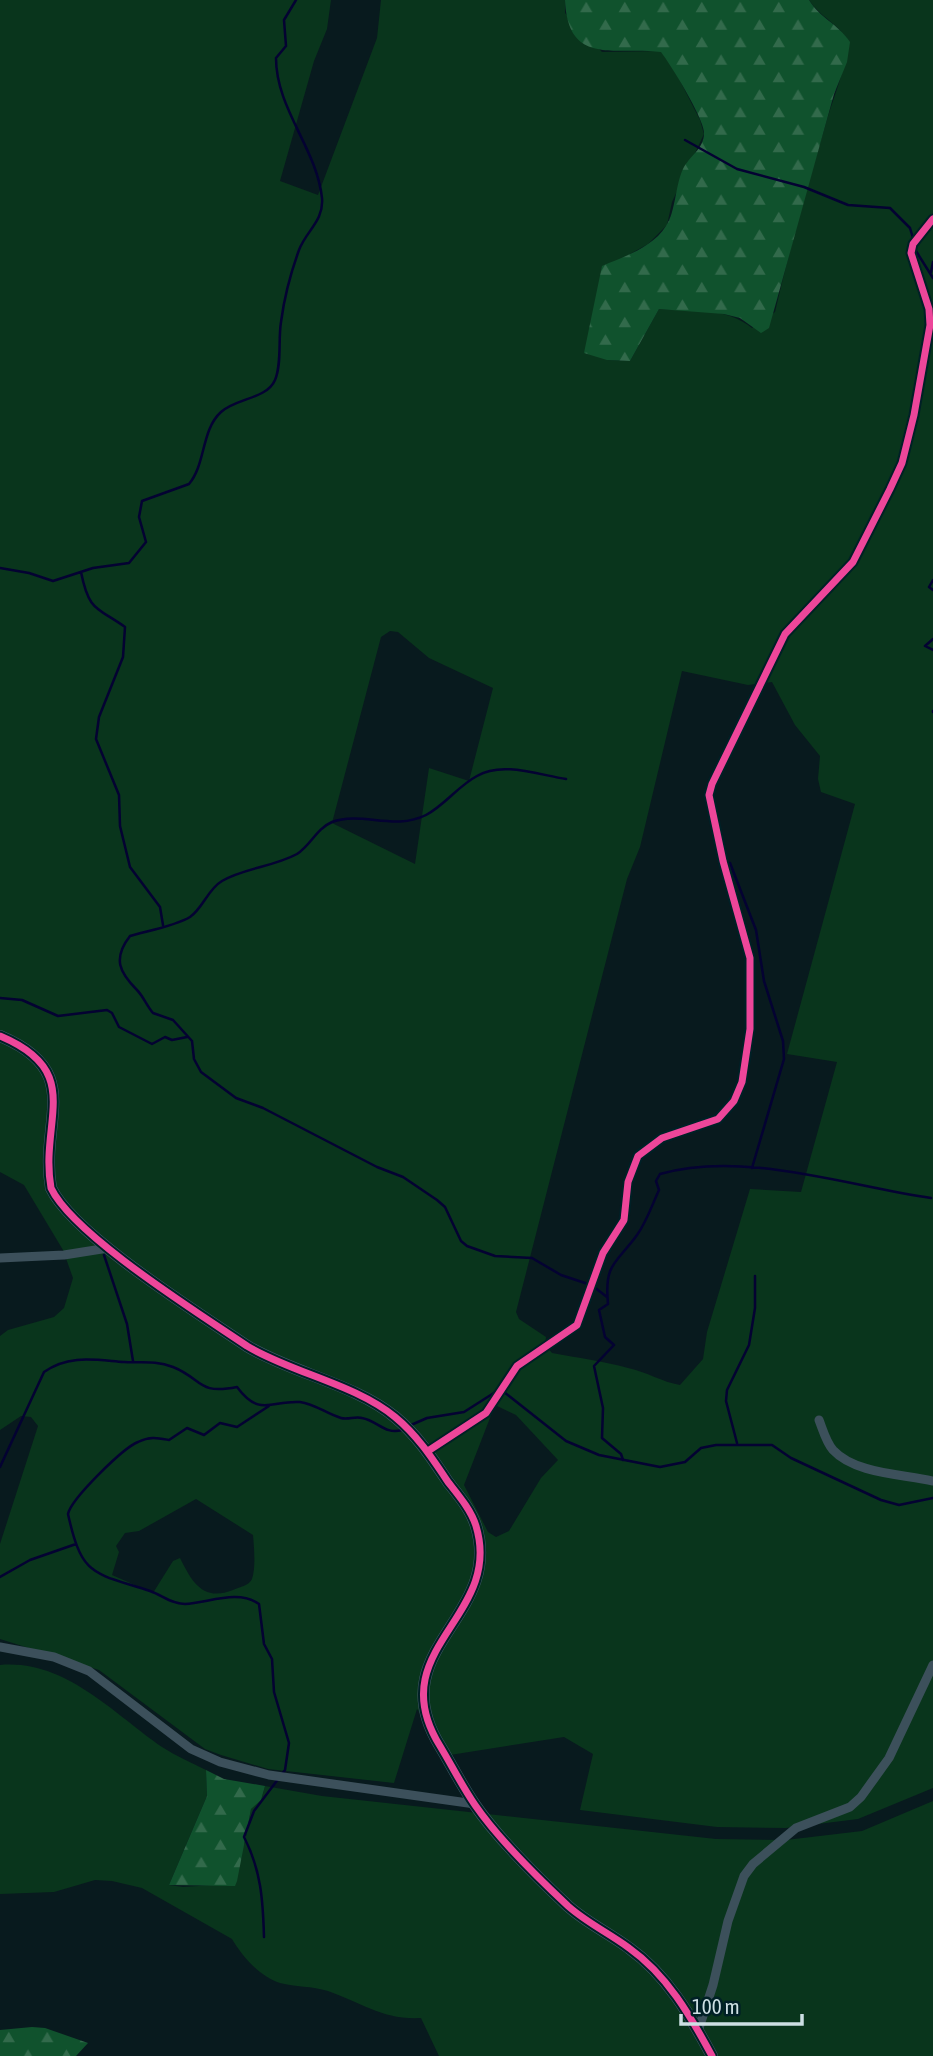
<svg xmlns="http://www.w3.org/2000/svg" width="933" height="2056" viewBox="0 0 933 2056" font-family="'Asap Condensed',sans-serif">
  <defs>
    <pattern id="forest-firs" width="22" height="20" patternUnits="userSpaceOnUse" patternTransform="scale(1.75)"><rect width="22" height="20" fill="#10522d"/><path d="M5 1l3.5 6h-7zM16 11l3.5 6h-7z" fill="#326a4b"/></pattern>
  </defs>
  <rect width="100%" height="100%" fill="#081a1e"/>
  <path fill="#09351c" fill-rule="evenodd" d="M0 0H331L327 29 314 61 280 181 318 195 377 38 381 0H565V13L602 52 661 51 673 67 700 120 704 134 672 202 667 225 648 244 630 254 607 360 630 361 659 309C690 310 726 307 752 328L775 312C789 251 806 190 824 130 832 100 845 72 849 42 837 22 821 18 809 0H933V1788L858 1819 786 1828 717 1827 580 1810 593 1754 564 1737 450 1755 417 1709 394 1783 268 1769 221 1755 205 1749 99 1670 0 1639V1544L38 1426 31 1417 21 1416 0 1430V1336L8 1330 54 1317 64 1308 73 1278 63 1250 24 1185 0 1172ZM390 631 398 632 429 658 493 688 469 781 429 768 415 864 332 823 381 637ZM682 671 748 685 772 682 795 725 820 756 818 779 821 792 855 804 787 1054 837 1062 801 1192 750 1189 707 1332 703 1359 680 1385C662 1382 647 1372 628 1368 603 1361 578 1358 552 1353L545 1345 546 1337 519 1319 516 1312 627 879 640 847ZM495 1405 516 1415 558 1460 541 1478 509 1531 496 1537 488 1532 464 1485ZM196 1499 253 1535C254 1546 256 1568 252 1579 249 1586 239 1587 233 1590 203 1602 192 1582 180 1558L173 1561 153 1593 112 1575 119 1552 116 1546 125 1533 139 1531Z
    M0 1665C65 1659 114 1714 162 1747 176 1756 192 1763 206 1770L207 1796 169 1885 183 1887 228 1884 245 1842 251 1809 262 1797 265 1786 322 1796 716 1839 786 1840 862 1831 933 1801V2056H439L421 2018C383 2020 362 2003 328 1991 312 1986 295 1987 280 1983 260 1977 242 1956 232 1939L142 1888 112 1881 95 1880 54 1892 0 1894Z"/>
  <path fill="url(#forest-firs)" d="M565 0H809C820 18 837 23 850 42L847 62 834 94 769 328 761 333 740 318 724 314 659 309 630 361 607 360 584 353 602 266C625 256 652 248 666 226 676 211 675 186 683 169 689 156 705 148 704 132 703 117 671 65 661 52 615 46 568 67 565 0Z
    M206 1770 224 1779 265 1786 261 1800 251 1809 237 1881 235 1886 169 1885 207 1796Z
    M32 2027 45 2028 88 2043 76 2056H0V2030Z"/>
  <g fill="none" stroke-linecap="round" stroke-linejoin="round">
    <path stroke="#040232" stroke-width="2.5" d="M685 140 737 169 804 187 848 205 890 208 910 228 913 238
      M916 251 933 278
      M931 272 933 262
      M0 568 29 573 53 581 93 568 129 563 146 542 139 517 142 501 189 484C206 464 201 430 221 412 236 398 267 399 275 380 282 363 278 340 281 322 284 299 291 272 299 250 306 231 324 221 322 198 317 149 276 109 276 58L286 46 284 20 296 0
      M81 572C89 612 97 607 125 627L123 657 99 717 96 739 119 795 120 826 130 867 160 907 163 925
      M933 580 929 587 933 590
      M933 639 925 646 933 650
      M933 711V712
      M566 779C539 775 502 761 477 776 458 786 445 805 426 815 394 831 362 811 332 822 316 829 311 845 297 854 273 867 244 868 222 881 208 889 203 908 190 917 175 926 147 931 130 936 112 959 120 973 137 990 143 996 147 1006 153 1013L173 1020 192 1041 194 1059 201 1072 236 1098 263 1108 377 1167 403 1177 437 1200 445 1207 461 1241 467 1246 495 1256 532 1258 561 1275 588 1284
      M730 863 756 930 764 981 783 1041 784 1059 752 1168
      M0 998 22 1000 58 1016 107 1010 112 1013 119 1027 152 1044 165 1037 172 1040 187 1037
      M104 1255 127 1324 133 1361
      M594 1287 607 1297
      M504 1392 566 1441 599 1455 660 1467 685 1462 701 1448 716 1445H772L791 1458 881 1500 899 1505 933 1498
      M411 1425 427 1418 464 1412 497 1391
      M737 1443 726 1401 727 1390 749 1345 755 1308V1276
      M623 1460 621 1454 602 1438 603 1408 594 1366 614 1345 605 1337 599 1310 608 1304C604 1263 616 1264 637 1235 647 1221 652 1205 659 1190L656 1181 660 1174C744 1150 847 1186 931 1198
      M0 1467 44 1372C69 1354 96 1360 124 1362 141 1363 155 1360 173 1367 203 1379 197 1395 237 1387 260 1418 272 1400 300 1402 315 1404 327 1414 341 1418 348 1420 355 1416 362 1418 378 1421 385 1435 402 1430
      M0 1577 30 1560 76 1544
      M264 1937C263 1900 261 1870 244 1837L254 1811 285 1770 289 1743 274 1692 272 1659 264 1644 259 1604C238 1589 208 1603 185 1604 171 1604 162 1595 150 1591 92 1572 82 1577 68 1514 71 1499 123 1448 138 1442 150 1436 158 1438 169 1440L187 1428 204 1435 220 1423 237 1427 269 1406"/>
    <path stroke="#3c505b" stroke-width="9" d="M0 1258 64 1255 108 1248
      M819 1420C823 1430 826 1442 833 1450 855 1474 903 1474 933 1481
      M428 1451 486 1413 517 1366 577 1325 603 1253 624 1220 628 1182 638 1156 662 1138 718 1119 734 1101 742 1082 750 1029V958L723 861 709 795 712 784 785 634 853 562 890 489 902 463 914 415 930 325 929 309 911 253 913 244 933 219
      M0 1647 54 1657 89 1671 191 1749 220 1762 269 1775 475 1804
      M698 2031 713 1985 728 1921 744 1876 753 1864 796 1828 850 1807 861 1797 889 1758 933 1665"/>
    <path stroke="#415a68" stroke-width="12" d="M0 1036C86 1072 39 1120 51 1188 73 1235 200 1314 247 1346 292 1373 355 1384 395 1417 417 1435 432 1458 448 1482 459 1496 471 1510 476 1526 504 1618 380 1649 440 1746 452 1766 462 1786 475 1805 499 1840 537 1877 568 1906 587 1923 609 1933 629 1948 667 1975 690 2015 712 2056"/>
    <defs>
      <path id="cycleway" d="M0 1036C86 1072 39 1120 51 1188 73 1235 200 1314 247 1346 292 1373 355 1384 395 1417 417 1435 432 1458 448 1482 459 1496 471 1510 476 1526 504 1618 380 1649 440 1746 452 1766 462 1786 475 1805 499 1840 537 1877 568 1906 587 1923 609 1933 629 1948 667 1975 690 2015 712 2056
        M428 1451 486 1413 517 1366 577 1325 603 1253 624 1220 628 1182 638 1156 662 1138 718 1119 734 1101 742 1082 750 1029V958L723 861 709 795 712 784 785 634 853 562 890 489 902 463 914 415 930 325 929 309 911 253 913 244 933 219"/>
    </defs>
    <use href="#cycleway" stroke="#002026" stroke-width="11"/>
    <use href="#cycleway" stroke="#ed469a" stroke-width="7"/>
  </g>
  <path d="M681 2014v10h121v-10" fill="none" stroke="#cddfe3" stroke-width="3.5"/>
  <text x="692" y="2014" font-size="21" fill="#cddfe3" stroke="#002026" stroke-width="5" paint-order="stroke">100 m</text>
</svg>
